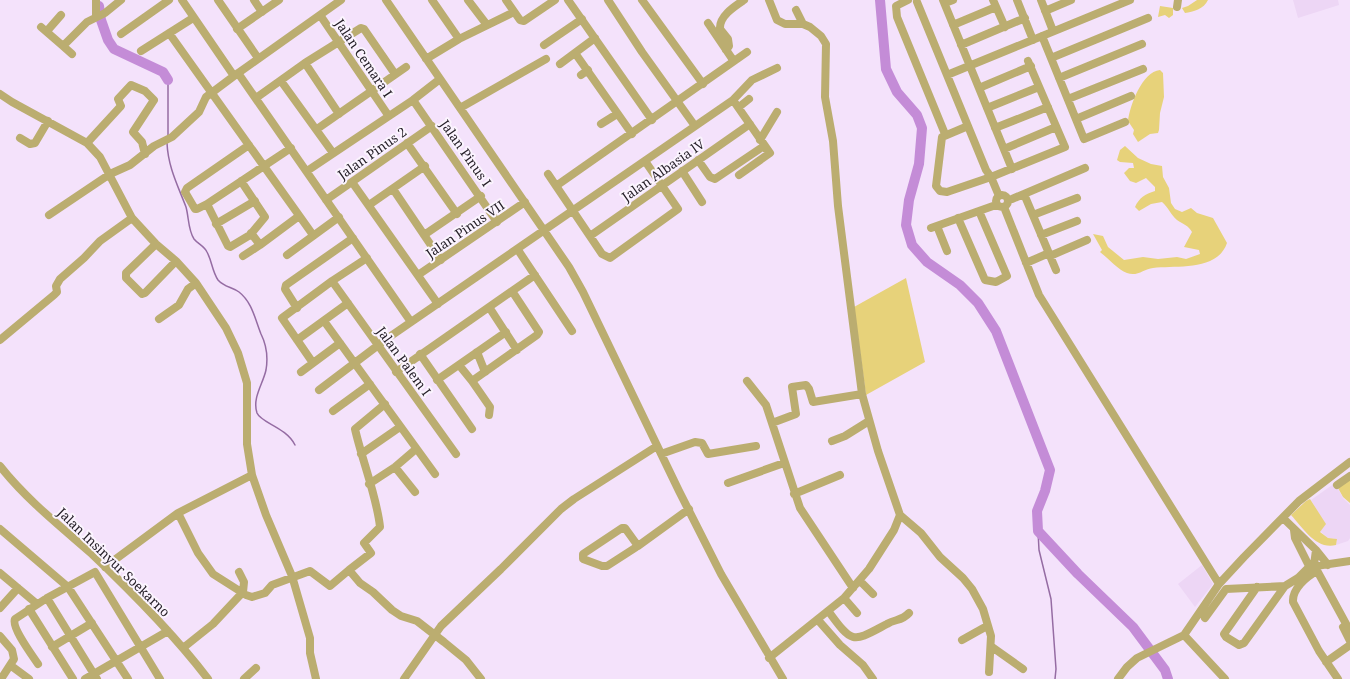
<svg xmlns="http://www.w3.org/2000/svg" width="1350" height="679" viewBox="0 0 1350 679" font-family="'Noto Serif',serif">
  <rect width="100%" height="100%" fill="#f4e2fb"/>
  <path fill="#edd6f5" d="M1293 0H1338L1339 5 1298 18Z
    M1335 483 1343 498 1350 505V538L1348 541 1336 545 1337 539 1328 538 1320 531 1325 524 1311 500Z
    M1202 565 1213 584 1195 607 1178 584Z"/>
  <path fill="#e7d27a" d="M1197 0H1208C1204 9 1193 12 1185 13L1182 8 1188 6Z
    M1160 6 1173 8V15L1169 18 1165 15 1158 17Z
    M1160 70 1163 73 1164 97 1160 113 1159 130 1158 133 1150 134 1138 142 1133 134 1134 130 1128 121C1130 105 1142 72 1160 70Z
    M1125 146 1138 158 1151 164 1162 166 1163 177 1169 188 1171 203 1175 209 1182 212 1191 208 1197 213 1213 218 1227 243C1217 272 1176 265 1153 268 1144 269 1137 277 1127 273 1117 269 1108 258 1100 252L1102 250 1093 234 1103 236 1108 247 1124 260 1143 257 1158 259 1177 257 1186 259 1200 254 1199 250 1184 247 1192 232C1189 226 1183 224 1177 220 1171 215 1168 207 1162 202L1151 204 1139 211 1135 207C1139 198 1145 194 1155 191V187L1146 178 1136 183 1130 181 1124 173 1129 168H1134L1133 163 1120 162 1117 160 1120 150Z
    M906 278 925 362 866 395 854 307Z
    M1350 479V503L1343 497 1338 488Z
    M1310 499 1326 524 1320 532 1328 538 1337 539 1336 545C1316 550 1303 528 1291 515L1306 501Z"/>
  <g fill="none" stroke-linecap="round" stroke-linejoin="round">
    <path stroke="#956ca3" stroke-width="1.5" d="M168 136V80
      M167 143C168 167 178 186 186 207 189 218 188 230 194 239 198 244 204 246 207 252 212 261 212 271 218 280 224 287 232 287 239 292 252 302 255 319 261 334 266 344 268 358 266 370 263 384 252 398 257 413 261 423 286 427 295 445
      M1038 531 1039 550 1051 599 1056 669 1055 679"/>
    <path stroke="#c48cd7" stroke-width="10" d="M880 0 886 69 897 92 917 115 922 128 919 164 909 200 906 225 912 245 927 262 960 285 978 303 996 331 1050 470 1045 491 1037 511 1038 531 1078 574 1133 627 1165 670 1168 679
      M99 6 101 20 108 40 114 49 163 72 168 80"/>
    <path stroke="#bbad70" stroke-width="8" d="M96 0V17
      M182 0 234 76 341 0
      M218 0 258 58
      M254 0 262 12
      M386 0 569 267 583 292 679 491 721 574 783 679
      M432 0 459 39
      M468 0 487 25
      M506 0 520 20 524 21 555 0
      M568 0 652 120
      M608 0 642 52 695 126
      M642 0 703 84
      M908 0 896 6 897 17 945 134
      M943 0 1012 169
      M993 0 1005 27
      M1017 0 1033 40
      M1041 0 1053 31
      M917 2 986 170 991 177 999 196
      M945 3 953 0
      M1177 7 1178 0
      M796 10 803 24
      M1045 11 1071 0
      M320 15 388 115
      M708 23 733 60
      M953 25 996 7
      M41 27 63 46 87 22 105 13 121 0
      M237 29 279 0
      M47 31 61 15
      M169 33 313 235
      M121 34 169 0
      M1042 36 1084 139 1125 122
      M544 45 582 19
      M961 45 1025 18
      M63 46 72 54
      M726 50 729 46 728 39 720 29C719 16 735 6 744 0
      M141 51 193 18
      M575 53 632 134
      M1051 58 1148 18
      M426 59 459 39 514 12
      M305 63 339 114
      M560 64 595 38
      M238 73 411 322
      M581 75 588 70
      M947 75 1130 0
      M1059 78 1142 44
      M281 81 333 153
      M979 88 1031 66
      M0 94 12 102 87 143 100 157 132 218 156 244 176 261 196 283 226 328 238 353 247 383V444L252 475 266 515 292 576 310 638V653L316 679
      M256 98 305 63 361 28 364 29 395 74
      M1068 99 1143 69
      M413 100 497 222
      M733 100 770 153 739 175
      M739 107 749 99
      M460 108 546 59
      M987 108 1039 87
      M1076 119 1131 96
      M601 124 617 114
      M968 126 942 137 936 186 940 191 947 192 991 177 1065 147 1028 61
      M995 128 1048 107
      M317 129 406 67
      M20 138 30 144 35 143 48 121
      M760 140 777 112
      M87 143 121 106 118 99 131 85 145 91 154 100 133 132 142 142 145 154
      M407 143 457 214
      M249 145 187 188 185 192 195 209H197L207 204 291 148
      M1004 149 1056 127
      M698 160 710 177 715 179 764 146
      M307 171 413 100 440 79
      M682 171 702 202
      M548 174 602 254 610 258 678 209 645 161
      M352 182 438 304
      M556 186 747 52
      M393 189 441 260
      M1024 194 1056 270
      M996 201a6 6 0 1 1 12 0a6 6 0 1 1-12 0Z
      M1012 199 1085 168
      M326 200 432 126
      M207 204 228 246 230 247 250 235 265 217 241 181
      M369 205 425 166
      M1004 207 1039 295 1219 584
      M49 215 110 174 130 165 154 146 172 137 199 112 206 97 234 76
      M1033 215 1077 198
      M958 218 985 280 996 282 1007 276 979 211
      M216 224 255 201
      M937 226 947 251
      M931 228 993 206H998
      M251 233 260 245 299 216
      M424 235 481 196
      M1041 235 1077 221
      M590 236 750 124
      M156 244 126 273V278L142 294 145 293 176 261
      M518 250 572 331
      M287 255 339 217
      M243 256 260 245
      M1050 256 1087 240
      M1026 263 1049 253
      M418 275 525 202
      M332 281 456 454
      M489 307 517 350
      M297 308 285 289 286 285 353 238
      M159 319 179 305 188 289 196 283
      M324 321 435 474
      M0 340 54 295 57 292 56 286 60 279 84 258 100 241 132 218
      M297 340 348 303
      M477 352 485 372
      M420 354 472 429
      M313 363 282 318 332 281 367 258
      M459 365 472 381 537 335 539 332 512 291
      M301 372 340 343
      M396 372 535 275
      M437 380 506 332
      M472 381 490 407 489 415
      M747 381 766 405 800 508 853 588
      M319 390 385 340 733 100 752 80 777 68
      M385 404 355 429C362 460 377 497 380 527L364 543 371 553 349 570 360 583 373 592 392 610 401 616 417 621 444 642 466 660 481 679
      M333 411 370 384
      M772 423 796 414 792 387 806 385 809 389 813 402 862 394
      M832 441 845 436 869 421
      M361 454 400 427
      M661 454 695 442 702 443 708 454 756 446
      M0 466C26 499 60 526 92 554 133 593 174 634 208 679
      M395 467 415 492
      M728 483 784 463
      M369 484 395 467 416 449
      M1337 485 1350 476
      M794 494 840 475
      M178 513 198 553 213 574 246 595 252 597 265 593 272 585 310 571 330 586 349 570
      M900 515 921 533 940 557 963 578 972 589 983 609 991 636 989 672
      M1283 518 1316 550 1314 565 1350 631
      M622 528H625L638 546 607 566H602L583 559V554Z
      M0 529 68 587 128 679
      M1294 530 1295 538 1311 570
      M638 546 689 509
      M1316 550 1328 565
      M105 567 178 513 252 475
      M1317 571C1306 577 1292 589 1293 602L1319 651 1338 679
      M0 573 37 604
      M860 581 873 594
      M1257 587 1224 634 1226 637 1239 645 1244 643 1285 586
      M47 598 97 679
      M844 598 857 613
      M0 608 18 588
      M29 609 73 679
      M829 612C853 645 853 642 887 624 895 619 902 621 909 613
      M1205 618 1226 589 1285 586 1298 578 1309 567 1350 561
      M818 620 840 645 863 665 873 679
      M1343 627 1350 641
      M1184 635 1225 679
      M0 636 12 650 14 659 1 679
      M962 640 987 626
      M52 647 92 623
      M992 647 1023 669
      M183 648 213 624 243 592 244 582 239 572
      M769 658 844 598 869 569 894 530 900 515 878 451 862 394 838 206 833 141 825 97 826 44 821 36 810 27 803 24H785L777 20 769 0
      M1326 662 1350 645
      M38 664C32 655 11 627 15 619L47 598 95 572 160 679
      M10 665 29 679
      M85 679 168 631
      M244 679 256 668
      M404 679 441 626 501 569 561 509 574 499 657 446
      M1118 679 1127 667 1137 658 1184 635 1219 584 1244 557 1299 501 1350 462"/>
  </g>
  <g text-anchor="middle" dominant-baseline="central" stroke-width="4" stroke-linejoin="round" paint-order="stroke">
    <g font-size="13" fill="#262029" stroke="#fbf4fe">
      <text transform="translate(364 58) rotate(56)">Jalan Cemara I</text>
      <text transform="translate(372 153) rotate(-35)">Jalan Pinus 2</text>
      <text transform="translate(466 153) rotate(55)">Jalan Pinus I</text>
      <text transform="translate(663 170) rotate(-35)">Jalan Albasia lV</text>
      <text transform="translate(465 229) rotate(-34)">Jalan Pinus VII</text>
      <text transform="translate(404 361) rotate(54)">Jalan Palem I</text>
      <text transform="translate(114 562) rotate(44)">Jalan Insinyur Soekarno</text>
    </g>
  </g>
</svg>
